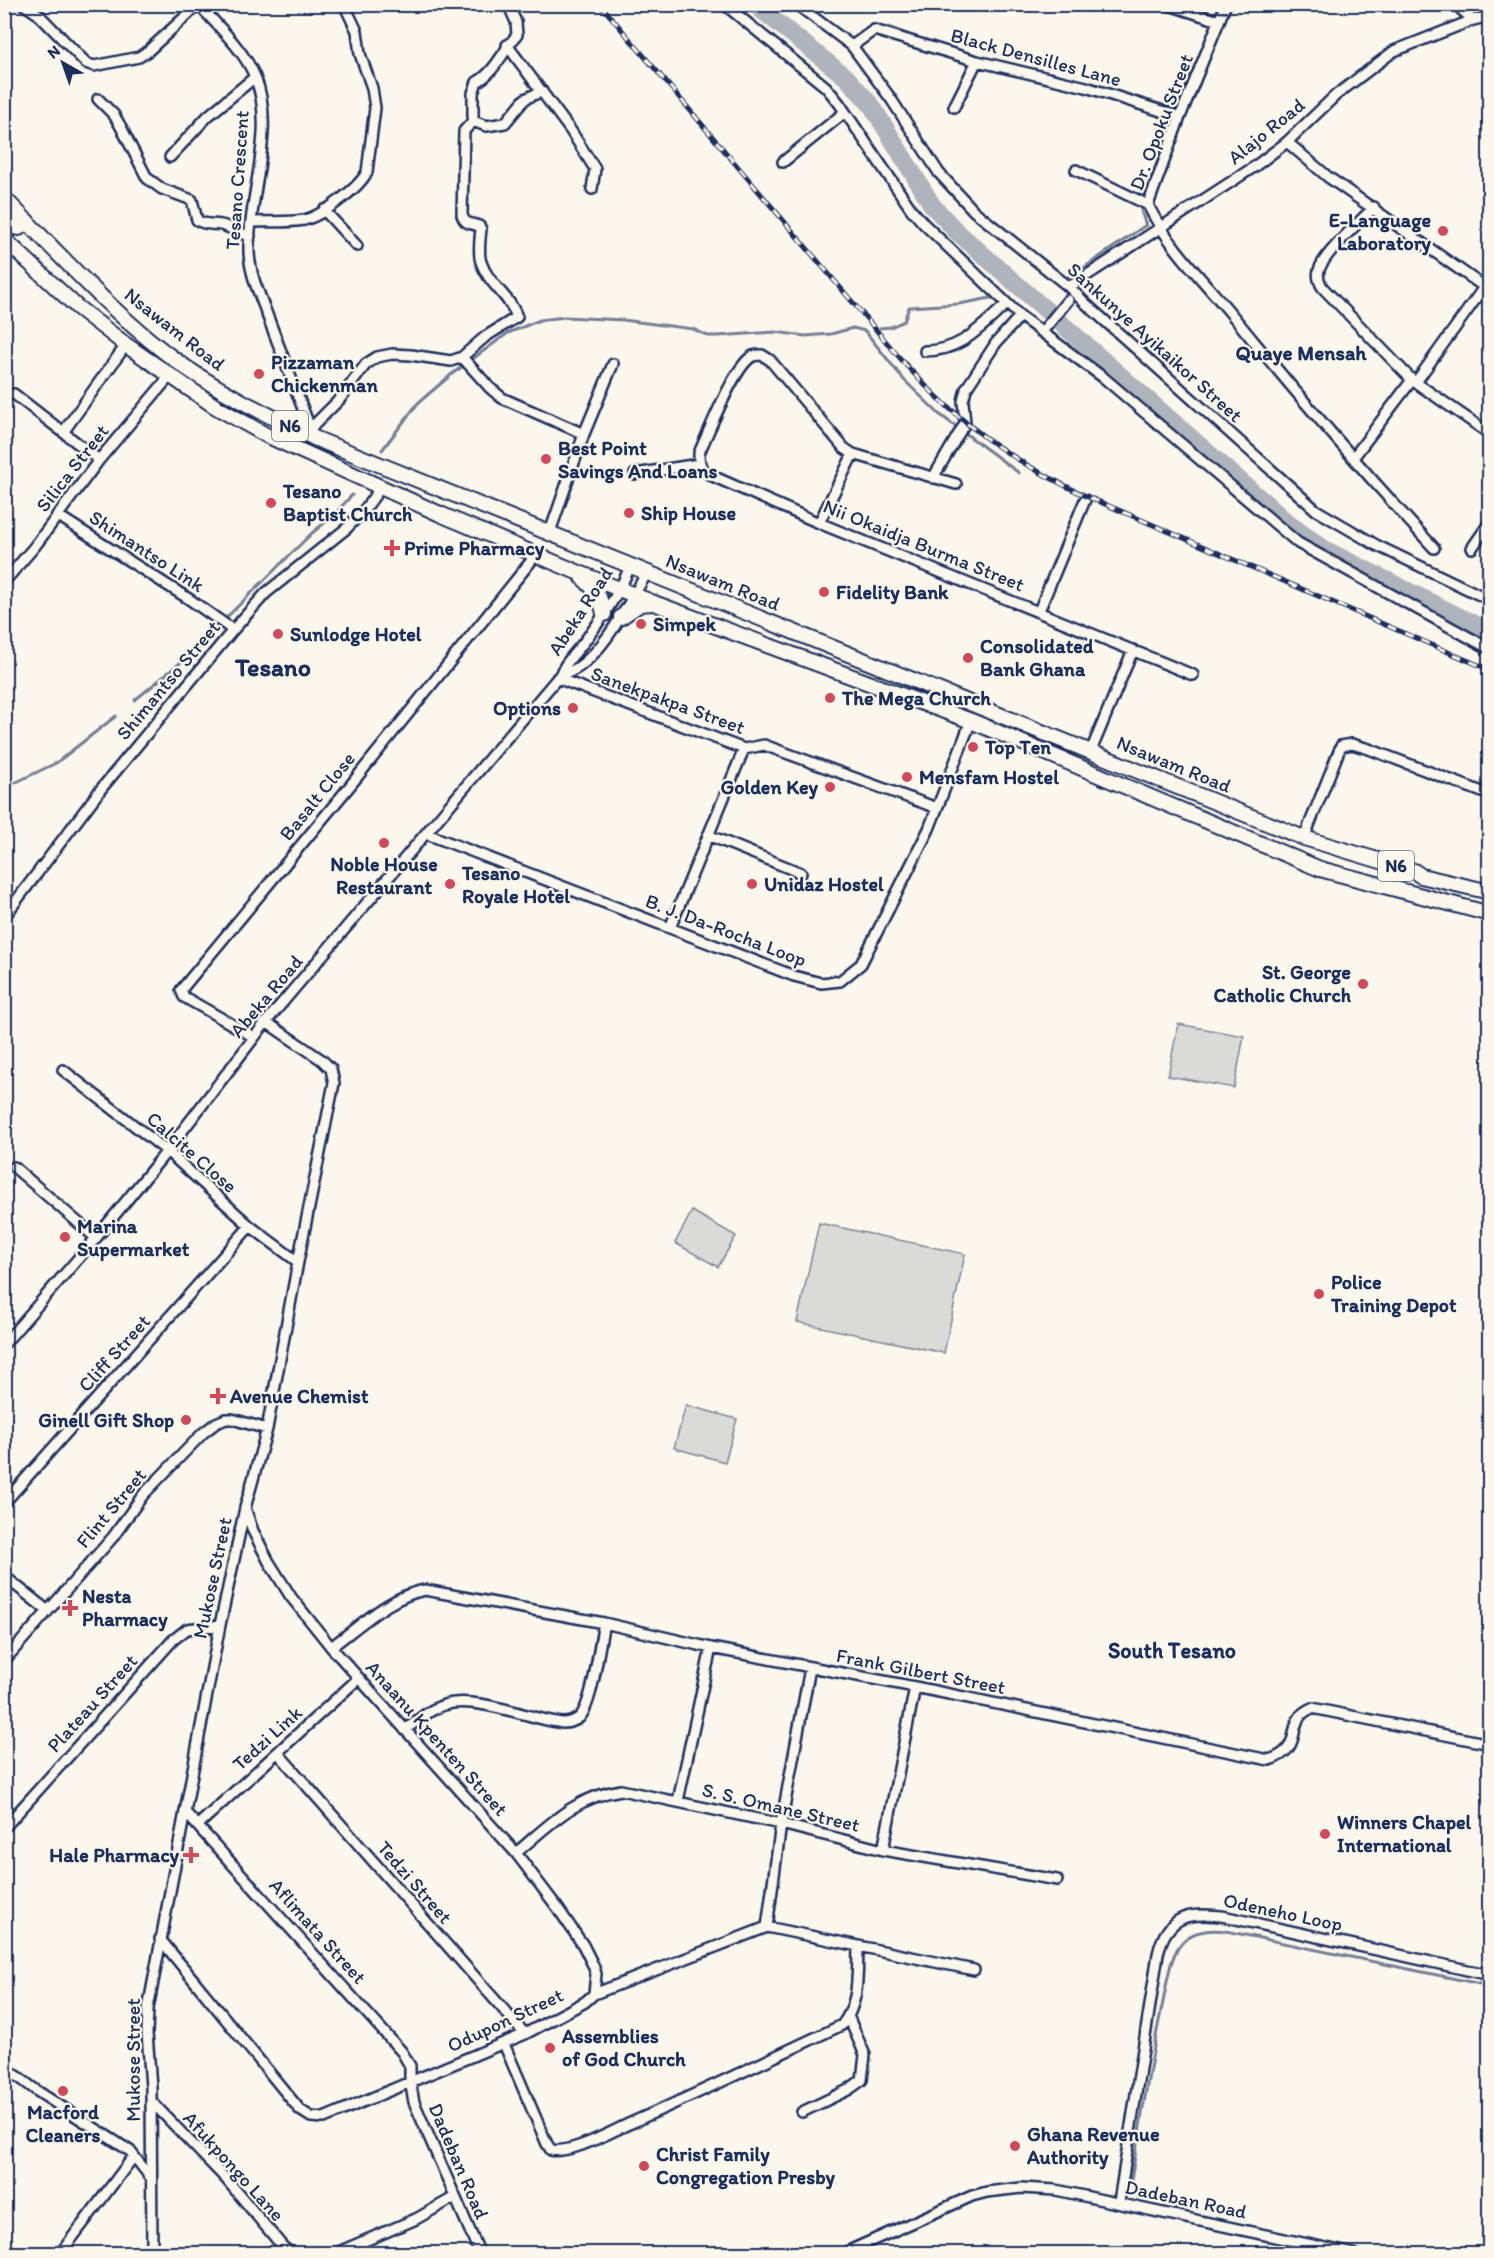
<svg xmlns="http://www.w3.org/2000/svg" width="1494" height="2258" viewBox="0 0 1494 2258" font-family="Itim,sans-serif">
  <rect width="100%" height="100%" fill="#fbf7ec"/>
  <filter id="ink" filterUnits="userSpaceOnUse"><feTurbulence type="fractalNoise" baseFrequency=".0167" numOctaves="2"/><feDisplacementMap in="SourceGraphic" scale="12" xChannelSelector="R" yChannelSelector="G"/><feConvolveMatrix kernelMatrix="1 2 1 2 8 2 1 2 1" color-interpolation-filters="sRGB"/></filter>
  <g filter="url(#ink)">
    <path fill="#dadad7" stroke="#7a849a" stroke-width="1.5" d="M1178 1024 1244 1036 1234 1088 1168 1076Z
      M692 1211 736 1236 718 1267 675 1243Z
      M819 1223 965 1254 944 1353 797 1322Z
      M686 1405 737 1419 725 1462 674 1448Z"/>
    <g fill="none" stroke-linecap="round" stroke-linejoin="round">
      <path stroke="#747e96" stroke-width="3" d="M1470 4 1476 8
        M888 27 925 41
        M968 54 978 56
        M1055 74 1082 82
        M1091 84 1177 109
        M1143 199 1173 120
        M1064 279 1082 269 1146 225 1141 211 1142 206
        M1008 287 1014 280
        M880 328 891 327 904 321 909 307 959 304 996 297
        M382 450 418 403 452 374 508 333 540 320 565 317 623 320 693 329 708 336H718L775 332 805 336 831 334 853 328 865 331 904 380 939 414 1019 473
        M227 617 312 533 333 516 352 495
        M135 700 180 663 207 637
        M4 788 56 763 116 716
        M1134 2188 1131 2180C1141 2121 1150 2061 1163 2002 1167 1984 1169 1960 1180 1945 1191 1930 1209 1929 1226 1931L1490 1986"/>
      <path stroke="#afb3bb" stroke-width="18" d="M754 4 847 78 872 106 932 205 955 230 1289 524 1326 550 1490 632"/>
      <defs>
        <path id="minor" d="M23 4 38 14 86 63 94 66 139 57 148 51 199 4
          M198 4C218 26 244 50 255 77 277 129 248 197 249 251 249 262 252 273 255 283L312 433
          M724 4 826 87 839 103 911 209 924 224 1020 316 1104 378 1298 543 1490 649
          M796 4 852 46 891 99 939 173 974 211 1069 287 1085 303 1316 510 1376 545 1490 600
          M1166 4 1219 21
          M1226 4 1180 117 1148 205C1167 244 1200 277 1228 310 1294 391 1363 471 1434 548
          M1455 4 1473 20
          M507 45 571 131 595 169 592 189
          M852 46 874 30 977 61 1086 87 1180 117
          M98 99 114 115 121 127 147 178 162 189 192 200 197 220C206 226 212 223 221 225 231 227 240 234 250 236
          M954 107 977 61
          M473 121 486 126 505 123 525 99 542 91
          M1287 142 1328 177 1483 286
          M170 157 208 116 255 77
          M783 162 845 112
          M1076 170 1148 205
          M1374 207C1360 222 1325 252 1319 270 1317 277 1319 282 1323 288L1412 380 1490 434
          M324 210 357 246
          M251 222C268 221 287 223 304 220 322 216 359 188 367 172L375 108 372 88 360 54 357 31 344 4
          M1069 287 1254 167 1287 142 1336 95 1394 51 1473 20 1490 16
          M1046 327 1068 300
          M925 351C962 351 981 326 1007 304
          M462 357 490 388 502 398 584 434
          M1416 382 1490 279
          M14 394 99 460
          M311 428 340 399 366 364 377 357 392 354 411 355 451 361 462 357 485 337 517 317C510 296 488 284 481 262 478 254 480 238 481 229L479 226C471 223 465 225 462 215L464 131 473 121V93L477 82C495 72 503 51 517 35L516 22 508 4
          M64 431 126 345
          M1353 458 1412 380
          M635 474 699 464
          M933 478 965 423 963 401 966 389 996 343 1020 316
          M956 484 853 454 844 448 770 360 762 355C759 355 756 355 753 356 735 364 708 434 699 453 699 464 701 469 710 475L819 523 1193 675
          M57 515 189 599 233 630
          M819 523 853 454
          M550 532 584 434 613 364
          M1472 548 1490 522
          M4 582 35 546 99 460 169 377
          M1039 611 1085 500
          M560 675C597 669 628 603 647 573
          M557 678 744 749 764 745 937 808
          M1091 751 1133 650
          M427 834 794 976 821 983 840 981 861 964 929 829 971 721
          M708 835 801 873
          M1304 838 1341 746 1352 744 1369 749 1490 795
          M4 917 101 789 233 630 266 593 347 528 365 509 381 487
          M670 928 744 749
          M254 1037 184 997 181 990 349 787 536 555
          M63 1070 167 1151 250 1226 298 1262
          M14 1167 96 1238
          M4 1344 96 1238 167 1151 266 1022 560 675C566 660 578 651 587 638 604 616 620 592 630 566
          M4 1503 250 1226
          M245 1508 253 1531 269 1562 291 1597 331 1647 516 1853 557 1907 583 1945 593 1965 596 1974 594 1994
          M4 1576 48 1611
          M331 1647C360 1626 390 1596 425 1590L604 1623 711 1648 915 1687 1269 1760C1308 1748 1282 1720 1312 1708L1490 1744
          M4 1661 113 1537 143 1495 203 1433 216 1423 226 1419H232L267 1429
          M405 1730C417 1721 430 1709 444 1705 477 1695 529 1719 563 1723 568 1723 576 1721 580 1717 593 1702 599 1645 604 1623
          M278 1753 525 2034
          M678 1801 711 1648
          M185 1812 402 2052 410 2066V2081L414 2102 480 2254
          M198 1825 359 1678
          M4 1828 173 1640 187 1629 220 1625
          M883 1850 915 1687
          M516 1853C550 1824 575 1797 621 1790L781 1824 883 1850 1057 1880
          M767 1927 781 1824 810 1668
          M160 1939 300 2110 311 2117 324 2118 525 2034 585 2002 594 1994 767 1927 974 1970
          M504 2044 547 2144 551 2150C573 2154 612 2131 633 2122 703 2091 772 2058 842 2025 860 2002 857 1976 858 1947
          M4 2066 37 2091 130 2151 151 2178
          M151 2101 227 2180 283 2247 292 2254
          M802 2112 848 2090 862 2080 865 2055 848 2016
          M1119 2202 1158 1954C1167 1913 1192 1912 1227 1917L1490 1975
          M60 2254 134 2156
          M152 2254 151 2087 147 2033 148 2009 220 1625 245 1508 267 1429 298 1262 334 1083 331 1069 322 1060 266 1022
          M334 2254 416 2219 455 2197
          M842 2254 972 2196 987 2192 1021 2188 1056 2190 1354 2254"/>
        <path id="highway" d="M4 198C60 255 120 322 185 367 226 395 270 416 314 438L1304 838 1414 871 1421 876 1490 892
          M4 218 14 227 19 228 27 221
          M4 239 77 307 126 345 216 407 266 435 440 514 577 572 654 603 971 721 1320 869 1490 914
          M583 578C595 589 601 597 604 614
          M621 617 640 604 652 603"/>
      </defs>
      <use href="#minor" stroke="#1b2f5e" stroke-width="14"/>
      <use href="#highway" stroke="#1b2f5e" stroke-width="18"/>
      <use href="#minor" stroke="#fbf7ec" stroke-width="9"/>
      <use href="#highway" stroke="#fbf7ec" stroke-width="14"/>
      <defs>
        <path id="rail" d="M600 4 905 364C960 425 1012 461 1086 496L1490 670"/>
      </defs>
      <use href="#rail" stroke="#1b2f5e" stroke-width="5"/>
      <use href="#rail" stroke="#fbf7ec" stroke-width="3" stroke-dasharray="9" stroke-linecap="butt"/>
    </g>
  </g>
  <g fill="#d1495b" stroke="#fbf7ec" stroke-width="2">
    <circle cx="1443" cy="231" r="6"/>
    <circle cx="259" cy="374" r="6"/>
    <circle cx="546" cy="459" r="6"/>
    <circle cx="271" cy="503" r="6"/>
    <circle cx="629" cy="513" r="6"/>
    <path d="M389 539h6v6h6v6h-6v6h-6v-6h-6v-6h6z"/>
    <circle cx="824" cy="592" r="6"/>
    <circle cx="641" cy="624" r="6"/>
    <circle cx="278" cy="634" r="6"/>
    <circle cx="968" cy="658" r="6"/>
    <circle cx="830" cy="698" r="6"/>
    <circle cx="573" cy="708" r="6"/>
    <circle cx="973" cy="747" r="6"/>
    <circle cx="907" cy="777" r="6"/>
    <circle cx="830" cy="787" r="6"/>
    <circle cx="384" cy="843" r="6"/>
    <circle cx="450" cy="884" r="6"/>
    <circle cx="752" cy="884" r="6"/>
    <circle cx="1363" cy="984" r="6"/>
    <circle cx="65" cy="1237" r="6"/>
    <circle cx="1319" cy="1294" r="6"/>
    <path d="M215 1387h6v6h6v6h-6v6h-6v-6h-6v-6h6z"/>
    <circle cx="186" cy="1420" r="6"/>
    <path d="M67 1599h6v6h6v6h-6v6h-6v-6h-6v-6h6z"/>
    <circle cx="1325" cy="1834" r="6"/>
    <path d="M188 1846h6v6h6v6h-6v6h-6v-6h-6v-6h6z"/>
    <circle cx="550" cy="2048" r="6"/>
    <circle cx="63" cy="2091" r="6"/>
    <circle cx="1015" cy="2146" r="6"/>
    <circle cx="644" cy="2166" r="6"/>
  </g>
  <g text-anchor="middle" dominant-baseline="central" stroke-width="4.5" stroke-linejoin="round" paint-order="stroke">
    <g fill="#fbf7ec" stroke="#5e6b89" stroke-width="1.5">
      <rect x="272" y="411" width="36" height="30" rx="4.5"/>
      <rect x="1378" y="851" width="36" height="30" rx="4.5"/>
    </g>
    <g font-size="18" font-weight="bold" fill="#1b2f5e">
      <text x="290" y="426">N6</text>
      <text x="1396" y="866">N6</text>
    </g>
    <g font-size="20" fill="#1b2f5e" stroke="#fbf7ec">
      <text transform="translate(1036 57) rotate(15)">Black Densilles Lane</text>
      <text transform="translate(1161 122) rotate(-69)">Dr. Opoku Street</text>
      <text transform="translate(1266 131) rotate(-39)">Alajo Road</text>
      <text transform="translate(237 180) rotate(-86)">Tesano Crescent</text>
      <text transform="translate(175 329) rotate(38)">Nsawam Road</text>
      <text transform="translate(1155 342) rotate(42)">Sankunye Ayikaikor Street</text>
      <text transform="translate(72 468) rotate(-52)">Silica Street</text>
      <text transform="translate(924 545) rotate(22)">Nii Okaidja Burma Street</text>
      <text transform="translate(147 551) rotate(33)">Shimantso Link</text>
      <text transform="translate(723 582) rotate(22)">Nsawam Road</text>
      <text transform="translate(580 611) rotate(-57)">Abeka Road</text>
      <text transform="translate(168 680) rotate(-50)">Shimantso Street</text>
      <text transform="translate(668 700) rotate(20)">Sanekpakpa Street</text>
      <text transform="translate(1174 764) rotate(22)">Nsawam Road</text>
      <text transform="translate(317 796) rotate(-51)">Basalt Close</text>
      <text transform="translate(726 930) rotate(21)">B. J. Da-Rocha Loop</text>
      <text transform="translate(266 996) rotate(-50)">Abeka Road</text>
      <text transform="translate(192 1152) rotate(41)">Calcite Close</text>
      <text transform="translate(114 1353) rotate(-48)">Cliff Street</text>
      <text transform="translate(111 1508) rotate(-50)">Flint Street</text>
      <text transform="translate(212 1578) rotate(-78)">Mukose Street</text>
      <text transform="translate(921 1671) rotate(11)">Frank Gilbert Street</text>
      <text transform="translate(92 1703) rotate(-48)">Plateau Street</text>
      <text transform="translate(267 1738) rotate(-42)">Tedzi Link</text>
      <text transform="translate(437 1738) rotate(48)">Anaanu Kpenten Street</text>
      <text transform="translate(781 1807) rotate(13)">S. S. Omane Street</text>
      <text transform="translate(415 1882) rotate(49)">Tedzi Street</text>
      <text transform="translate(1283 1912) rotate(12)">Odeneho Loop</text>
      <text transform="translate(318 1931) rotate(48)">Aflimata Street</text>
      <text transform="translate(505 2020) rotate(-25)">Odupon Street</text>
      <text transform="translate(133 2060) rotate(-90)">Mukose Street</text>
      <text transform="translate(459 2161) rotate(67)">Dadeban Road</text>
      <text transform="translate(234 2166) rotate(48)">Afukpongo Lane</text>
      <text transform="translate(1186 2199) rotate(12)">Dadeban Road</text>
    </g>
    <g font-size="20" font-weight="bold" fill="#1b2f5e" stroke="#fbf7ec" text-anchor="start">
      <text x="1431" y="220" text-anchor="end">E-Language<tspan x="1431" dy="23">Laboratory</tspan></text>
      <text x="271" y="362">Pizzaman<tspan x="271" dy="23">Chickenman</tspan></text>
      <text x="558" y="448">Best Point<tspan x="558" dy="23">Savings And Loans</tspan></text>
      <text x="283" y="491">Tesano<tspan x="283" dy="23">Baptist Church</tspan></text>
      <text x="641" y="513">Ship House</text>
      <text x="404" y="548">Prime Pharmacy</text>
      <text x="836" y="592">Fidelity Bank</text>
      <text x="653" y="624">Simpek</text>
      <text x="290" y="634">Sunlodge Hotel</text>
      <text x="980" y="646">Consolidated<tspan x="980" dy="23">Bank Ghana</tspan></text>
      <text x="842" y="698">The Mega Church</text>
      <text x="561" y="708" text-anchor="end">Options</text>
      <text x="985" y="747">Top Ten</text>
      <text x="919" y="777">Mensfam Hostel</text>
      <text x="818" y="787" text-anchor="end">Golden Key</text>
      <text x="384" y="864" text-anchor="middle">Noble House<tspan x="384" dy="23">Restaurant</tspan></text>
      <text x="462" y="873">Tesano<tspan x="462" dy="23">Royale Hotel</tspan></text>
      <text x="764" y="884">Unidaz Hostel</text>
      <text x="1351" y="972" text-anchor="end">St. George<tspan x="1351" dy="23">Catholic Church</tspan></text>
      <text x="77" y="1226">Marina<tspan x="77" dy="23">Supermarket</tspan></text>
      <text x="1331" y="1282">Police<tspan x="1331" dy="23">Training Depot</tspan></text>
      <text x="230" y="1396">Avenue Chemist</text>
      <text x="174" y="1420" text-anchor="end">Ginell Gift Shop</text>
      <text x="82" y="1596">Nesta<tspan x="82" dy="23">Pharmacy</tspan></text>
      <text x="1337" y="1822">Winners Chapel<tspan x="1337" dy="23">International</tspan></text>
      <text x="179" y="1855" text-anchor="end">Hale Pharmacy</text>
      <text x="562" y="2036">Assemblies<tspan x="562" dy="23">of God Church</tspan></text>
      <text x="63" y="2112" text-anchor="middle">Macford<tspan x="63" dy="23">Cleaners</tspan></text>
      <text x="1027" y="2134">Ghana Revenue<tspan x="1027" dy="23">Authority</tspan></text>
      <text x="656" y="2154">Christ Family<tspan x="656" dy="23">Congregation Presby</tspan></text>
    </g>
    <g font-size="21" font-weight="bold" fill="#1b2f5e" stroke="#fbf7ec">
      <text x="1301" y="352">Quaye Mensah</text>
    </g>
    <g font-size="22" font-weight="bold" fill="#1b2f5e" stroke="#fbf7ec">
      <text x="1172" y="1650">South Tesano</text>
    </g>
    <g font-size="26" font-weight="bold" fill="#1b2f5e" stroke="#fbf7ec">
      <text x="273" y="667">Tesano</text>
    </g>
  </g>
  <rect width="1494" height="2258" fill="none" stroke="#fbf7ec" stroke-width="24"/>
  <rect x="12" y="12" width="1470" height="2234" fill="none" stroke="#1b2f5e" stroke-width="2" filter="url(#ink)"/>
  <g transform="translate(63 63) rotate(320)" stroke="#fbf7ec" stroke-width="4.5" paint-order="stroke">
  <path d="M0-4.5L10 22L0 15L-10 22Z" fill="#1b2f5e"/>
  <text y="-9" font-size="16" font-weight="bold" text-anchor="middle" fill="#1b2f5e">N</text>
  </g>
</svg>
